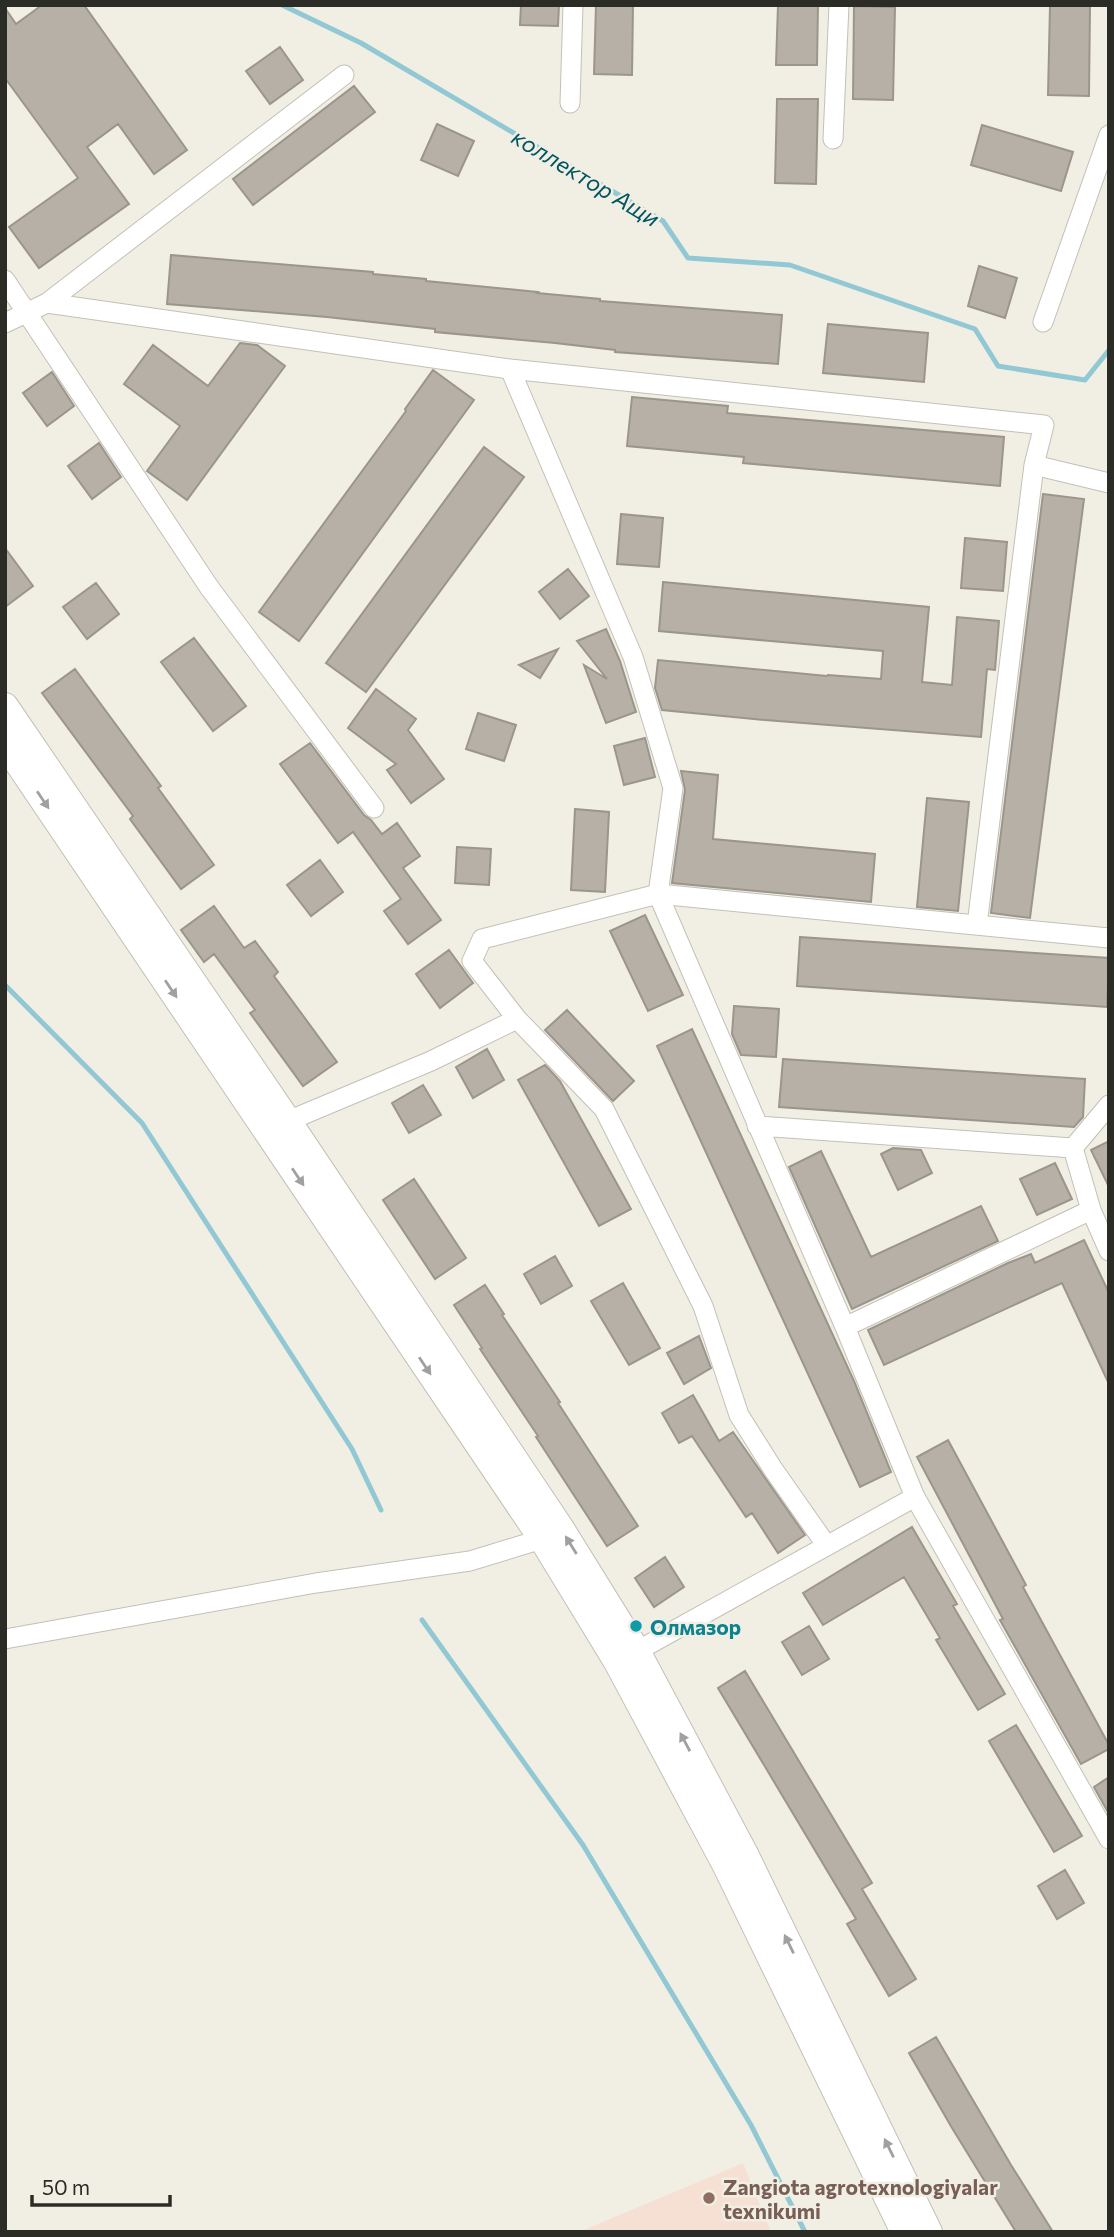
<svg xmlns="http://www.w3.org/2000/svg" width="1114" height="2237" viewBox="0 0 1114 2237" font-family="Commissioner,sans-serif">
  <rect width="100%" height="100%" fill="#f1efe4"/>
  <path fill="#f6e0d3" d="M743 2163 771 2232H579Z"/>
  <g fill="none" stroke-linecap="round" stroke-linejoin="round">
    <path stroke="#91c8d4" stroke-width="5" d="M282 5 361 43 663 221 688 258 790 265 975 329 998 366 1085 380 1109 350
      M5 985 142 1123 352 1449 381 1510
      M422 1620 583 1845 751 2125 805 2232"/>
  </g>
  <path fill="#b6b0a6" stroke="#9c958c" stroke-width="2" d="M42 5H84L187 150 154 174 118 124 87 147 129 204 39 268 9 227 78 178 5 78V8L16 24Z
    M521 5H559L558 26 520 25Z
    M596 5H633L632 75 594 74Z
    M778 5H818L817 65H776Z
    M854 6 895 7 893 100 853 99Z
    M1050 6H1090L1089 96 1048 95Z
    M280 47 303 80 270 104 246 71Z
    M354 86 375 112 253 205 233 179Z
    M777 99H818L816 184 775 183Z
    M437 124 474 141 458 176 421 160Z
    M982 125 1073 152 1061 191 971 165Z
    M171 255 373 272V274L426 279V281L538 292 537 293 600 299V301L782 315 778 364 615 352V350L555 343 435 332V329L327 317 167 304Z
    M979 266 1017 278 1005 318 968 306Z
    M828 324 928 333 924 382 823 373Z
    M240 343 257 345 285 366 187 500 147 471 180 426 124 384 153 345 208 386Z
    M433 370 474 400 299 641 259 612 406 411 405 409Z
    M52 372 74 406 47 426 23 393Z
    M632 397 728 406 727 413 1004 437 1000 486 743 463 744 457 627 446Z
    M99 443 121 477 92 499 68 466Z
    M484 447 524 477 366 692 326 663Z
    M1043 494 1084 499 1030 918 991 913Z
    M621 514 663 518 659 567 617 564Z
    M965 538 1007 542 1003 591 961 588Z
    M5 548 33 586 5 607Z
    M568 569 589 596 560 619 539 592Z
    M663 582 929 607 922 682 952 685 957 617 999 621 995 670 987 669 981 737 765 720 662 710 655 688 658 660 827 676 828 675 881 679 883 651 659 631Z
    M96 583 119 614 87 639 63 607Z
    M606 629 620 661 636 712 606 723 584 665 607 679 577 641Z
    M194 638 246 706 213 731 161 662Z
    M558 649 540 678 519 665Z
    M75 669 161 786 158 788 214 865 181 889 130 819 133 816 42 693Z
    M376 689 416 719 408 730 444 779 411 803 387 770 396 764 348 728Z
    M478 713 516 725 504 761 466 749Z
    M645 738 655 777 624 785 614 746Z
    M310 743 364 815 371 820 382 834 397 823 420 856 403 868 441 920 408 944 384 911 401 899 353 832 338 843 280 764Z
    M681 771 718 775 713 839 875 854 871 902 672 883 685 790Z
    M927 798 969 802 958 911 917 907Z
    M575 809 609 812 605 892 571 890Z
    M457 847 491 849 489 885 455 883Z
    M320 860 343 892 311 916 287 885Z
    M214 906 244 948 255 941 278 972 274 976 337 1062 303 1086 250 1013 255 1010 214 954 204 962 181 930Z
    M645 915 683 995 648 1011 610 931Z
    M800 937 1109 958 1107 1007 797 986Z
    M449 950 473 983 440 1008 416 974Z
    M734 1006 779 1009 776 1057 741 1055 732 1034Z
    M567 1010 634 1081 613 1101 545 1030Z
    M692 1029 854 1381 891 1472 860 1487 657 1046Z
    M487 1049 504 1080 473 1098 456 1067Z
    M783 1059 1085 1079 1083 1117 1074 1127 779 1107Z
    M545 1065 560 1081 631 1209 599 1226 518 1080Z
    M423 1085 441 1115 409 1133 392 1103Z
    M1109 1141V1187L1091 1150Z
    M893 1148 921 1150 932 1173 898 1190 881 1154Z
    M821 1151 871 1257 981 1206 998 1241 852 1309 789 1167Z
    M1055 1163 1072 1199 1037 1215 1020 1179Z
    M414 1179 466 1258 435 1279 383 1200Z
    M1084 1240 1109 1293V1384L1062 1283 884 1365 868 1330 1008 1263 1031 1254 1035 1263Z
    M555 1256 572 1286 541 1304 524 1274Z
    M623 1283 660 1348 629 1365 591 1301Z
    M485 1285 504 1314 502 1315 560 1402 558 1403 638 1526 607 1546 536 1437 538 1436 480 1349 482 1348 454 1305Z
    M699 1336 711 1368 684 1384 667 1353Z
    M693 1395 719 1441 733 1432 805 1535 778 1553 752 1513 746 1517 692 1436 679 1443 662 1413Z
    M948 1440 1026 1585 1023 1587 1109 1745V1749L1081 1764 1000 1620 1003 1619 917 1457Z
    M912 1527 957 1604 953 1606 1005 1694 978 1710 936 1640 940 1638 904 1577 823 1625 803 1593Z
    M665 1557 684 1587 654 1607 635 1578Z
    M809 1626 829 1659 802 1675 782 1642Z
    M745 1671 872 1883 862 1889 916 1979 889 1996 847 1924 856 1919 718 1688Z
    M1016 1725 1082 1836 1054 1852 989 1741Z
    M1109 1777V1814L1094 1787Z
    M1065 1870 1084 1903 1057 1919 1038 1886Z
    M936 2037 1011 2165 1053 2232H1016L952 2128 909 2053Z"/>
  <g fill="none" stroke-linecap="round" stroke-linejoin="round">
    <defs>
      <path id="street" d="M570 103 573 5
        M833 139 839 5
        M5 280 209 587 374 808
        M47 303 344 75
        M1043 322 1109 135
        M5 323 47 303 510 369 1044 425 1034 465 977 925
        M510 369 633 657 673 788 658 894 845 1327 915 1497 1109 1839
        M1034 465 1109 483
        M288 1121 431 1061 517 1019
        M757 1126 1073 1148
        M1073 1148 1091 1210 1109 1251
        M1073 1148 1109 1105
        M845 1327 1091 1210
        M827 1546 773 1469 739 1415 703 1306 604 1109 517 1019 472 961 482 939 658 894 1109 938
        M5 1639 316 1583 470 1561 542 1539
        M637 1651 915 1497"/>
      <path id="secondary" d="M5 706 288 1121 560 1527 637 1651 745 1854 929 2232
        M5 744 542 1539 617 1662 725 1864 904 2232"/>
    </defs>
    <use href="#street" stroke="#c2c1b6" stroke-width="21"/>
    <use href="#secondary" stroke="#c2c1b6" stroke-width="28"/>
    <use href="#street" stroke="#fff" stroke-width="19"/>
    <use href="#secondary" stroke="#fff" stroke-width="26"/>
  </g>
  <defs><path id="oneway-solid" d="M-6-.8H1V-3.2L6.5 0L1 3.2V.8H-6Z" transform="scale(1.75)"/></defs>
  <g fill="#a0a09e">
    <use href="#oneway-solid" transform="translate(43 800) rotate(56)"/>
    <use href="#oneway-solid" transform="translate(171 989) rotate(56)"/>
    <use href="#oneway-solid" transform="translate(298 1177) rotate(56)"/>
    <use href="#oneway-solid" transform="translate(425 1366) rotate(56)"/>
    <use href="#oneway-solid" transform="translate(571 1545) rotate(-122)"/>
    <use href="#oneway-solid" transform="translate(685 1742) rotate(-118)"/>
    <use href="#oneway-solid" transform="translate(789 1944) rotate(-116)"/>
    <use href="#oneway-solid" transform="translate(889 2148) rotate(-116)"/>
  </g>
  <circle fill="#0f9aa8" stroke="#f1efe4" stroke-width="2.5" cx="636" cy="1626" r="7"/>
  <circle fill="#8d6e63" stroke="#f1efe4" stroke-width="2.5" cx="709" cy="2198" r="7"/>
  <g text-anchor="middle" dominant-baseline="central" stroke-width="5" stroke-linejoin="round" paint-order="stroke">
    <g font-size="21" font-weight="bold" fill="#0d838f" stroke="#f1efe4" text-anchor="start">
      <text x="650" y="1626">Олмазор</text>
    </g>
    <g font-size="21" font-weight="bold" fill="#785e54" stroke="#f1efe4" text-anchor="start">
      <text x="723" y="2186">Zangiota agrotexnologiyalar<tspan x="723" dy="24">texnikumi</tspan></text>
    </g>
    <g font-size="23" font-style="italic" fill="#015462" stroke="#f1efe4">
      <text transform="translate(586 177) rotate(31)">коллектор Ащи</text>
    </g>
  </g>
  <rect width="1114" height="2237" fill="none" stroke="#2c2c27" stroke-width="14"/>
  <path d="M32 2195v10h138v-10" fill="none" stroke="#2c2c27" stroke-width="3.5"/>
  <text x="42" y="2195" font-size="21" fill="#2c2c27" stroke="#f1efe4" stroke-width="5" paint-order="stroke">50 m</text>
</svg>
